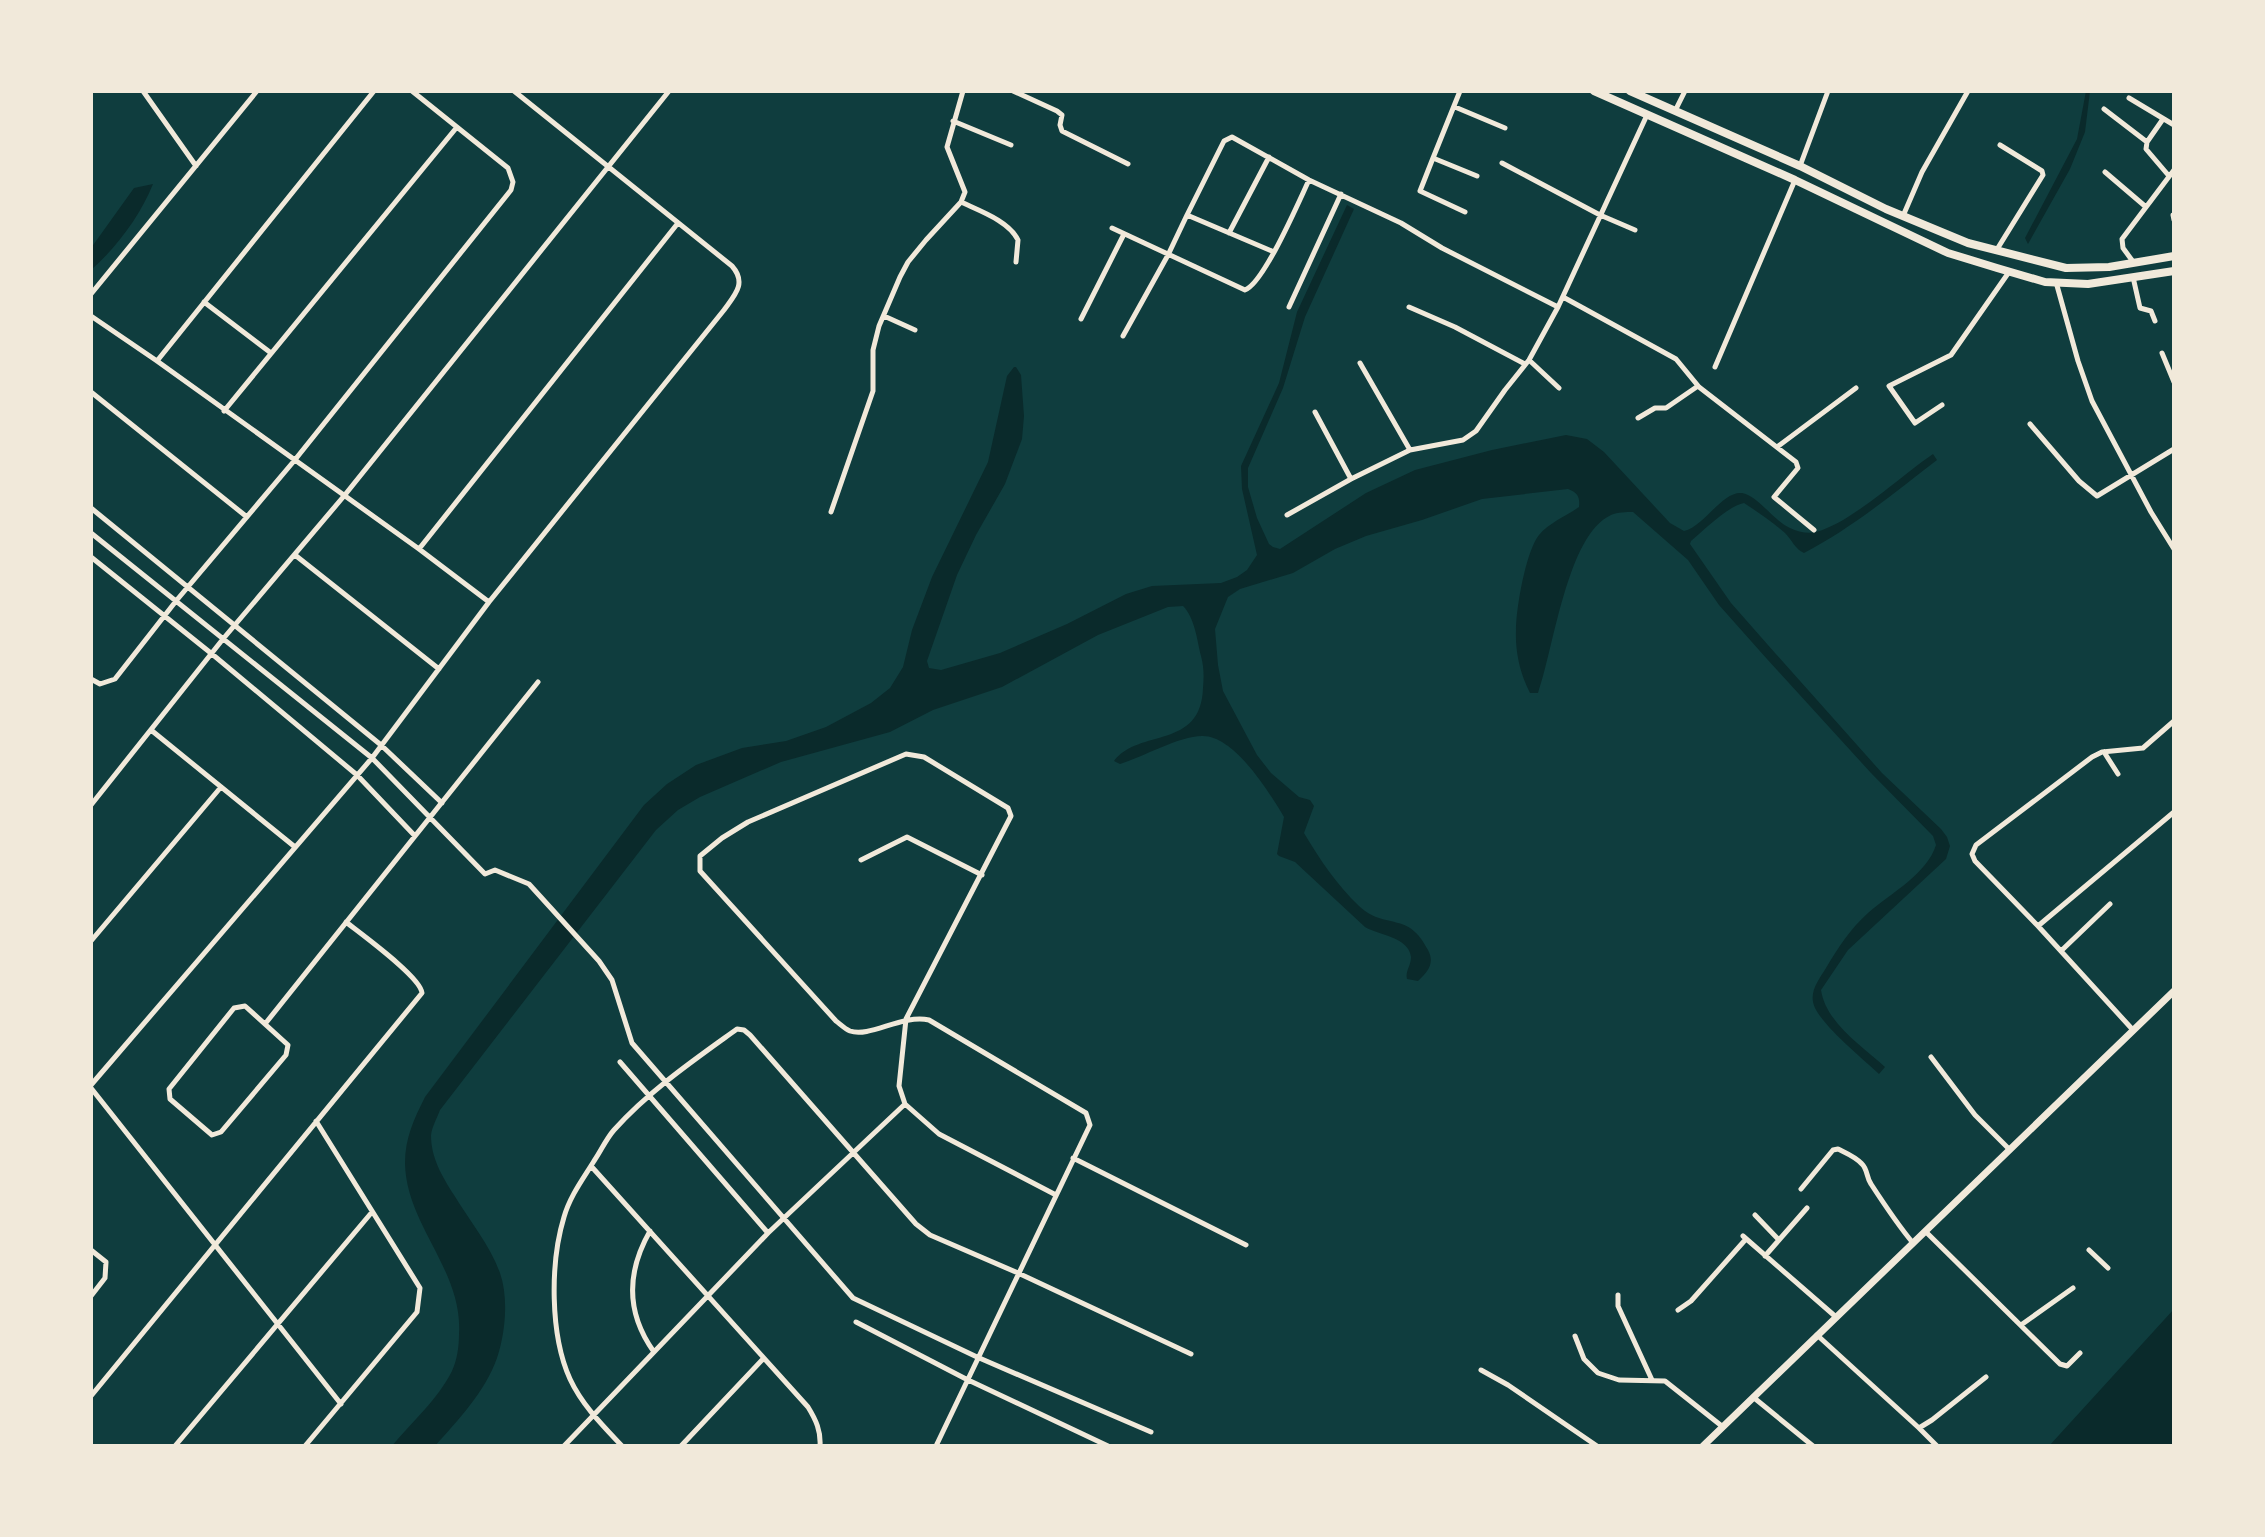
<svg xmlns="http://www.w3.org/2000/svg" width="2265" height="1537" viewBox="0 0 2265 1537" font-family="'DM Sans',sans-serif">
  <rect width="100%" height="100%" fill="#0f3d3e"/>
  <path fill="#0a2a2b" d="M2086 91H2090L2085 132 2070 169 2028 244 2025 238 2077 139Z
    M153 184C140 216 117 247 91 270V248L134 188Z
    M1347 205 1354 209 1305 317 1283 388 1248 468V487L1257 518 1269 544 1273 547 1280 549 1366 493 1415 470 1492 450 1566 435 1587 439 1604 452 1670 523 1684 531C1705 526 1722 491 1742 493 1757 495 1775 522 1790 528 1798 532 1808 534 1816 532 1851 523 1902 475 1933 454L1937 460C1894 493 1852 528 1804 553 1795 549 1792 540 1785 533 1772 522 1758 512 1744 503 1728 506 1704 530 1691 541L1690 544 1731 603 1775 653 1882 773 1941 829 1947 837 1950 846 1946 859 1848 950 1821 990C1826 1023 1862 1046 1885 1067L1879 1074C1861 1057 1826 1029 1815 1008 1808 993 1818 981 1826 968 1838 948 1850 929 1868 913 1891 893 1927 874 1936 845L1933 836 1871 773 1767 659 1719 605 1688 560 1633 512C1626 512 1618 512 1611 515 1567 535 1554 648 1538 693H1530C1520 674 1515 651 1516 630 1516 608 1526 551 1539 535 1549 523 1566 516 1579 507 1580 497 1578 493 1568 489L1482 499 1422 520 1366 536 1335 549 1293 573 1240 589 1228 597 1215 629 1218 665 1223 691 1257 755 1271 773 1299 797 1310 800 1314 806 1304 833C1320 860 1337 885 1359 906 1386 931 1408 910 1428 950 1435 963 1428 972 1418 981L1407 979C1405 971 1411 966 1411 957 1409 937 1378 935 1365 927L1295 862 1279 856 1277 854 1284 817C1269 792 1234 735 1202 736 1179 736 1143 757 1120 764L1114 761C1139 728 1201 750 1203 688 1204 677 1204 667 1201 656 1197 640 1195 618 1183 606L1168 607 1098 635 1002 687 933 710 890 732 781 762 700 797 678 810 656 830 440 1110C437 1118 432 1127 431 1135 431 1158 442 1176 454 1195 469 1220 490 1245 500 1273 509 1299 505 1334 497 1358 485 1392 458 1420 435 1446H392C412 1422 438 1399 452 1371 457 1360 459 1347 459 1334 463 1270 406 1225 405 1163 405 1138 414 1119 425 1097L644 805 667 784 696 765 742 748 786 741 826 727 871 703 890 688 903 667 912 630 932 577 988 462 1007 376 1014 367H1016L1021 375 1024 416 1022 439 1005 484 976 535 957 575 927 661 929 668 941 670 1000 653 1067 624 1126 594 1152 586 1221 583 1237 577 1247 570 1257 555 1242 489 1241 466 1279 383 1297 312Z
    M2174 1309V1446H2049Z"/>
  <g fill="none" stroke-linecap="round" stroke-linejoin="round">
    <path stroke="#f1e9da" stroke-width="5" d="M143 91 196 166
      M1013 91 1057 111 1062 115 1060 125 1062 131 1128 164
      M1460 91 1433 158 1477 176
      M2129 98 2174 125
      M1455 107 1505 128
      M2104 109 2147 142
      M1675 111 1685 91
      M2163 119 2147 142 2146 149 2169 176
      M953 121 1011 145
      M1433 158 1420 191 1465 212
      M1502 163 1600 215 1635 230
      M1800 166 1828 91
      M2105 172 2146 207
      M961 202C980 211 1009 221 1018 240L1016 262
      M1187 215 1224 141 1232 137 1309 180 1401 223 1442 248 1558 307
      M2173 215 2174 220
      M1903 216 1922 172 1968 91
      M1112 228 1245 290C1264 283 1299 201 1309 180
      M1229 233 1269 157
      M1996 251 2043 175 2042 171 2000 145
      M2134 263 2123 248 2122 239 2174 170
      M2133 277 2140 308 2151 311 2155 321
      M2056 282 2078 361 2092 401 2151 512 2174 549
      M91 294 257 91
      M1563 297 1676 359 1699 387 1796 462 1798 468 1774 497 1814 530
      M204 302 271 353
      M1289 307 1341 194
      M1409 307 1455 327 1525 364
      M91 316 157 361 419 549 489 602
      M884 316 915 330
      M1081 319 1124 234
      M1123 336 1168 255 1187 215 1274 252
      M2162 353 2174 382
      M1529 360 1559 388
      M157 361 374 91
      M1360 363 1410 450
      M1715 367 1795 180
      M91 392 247 517
      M1942 405 1915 423 1889 386 1951 355 2009 272
      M224 411 457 127
      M1315 412 1351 479
      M1638 418 1655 408H1666L1698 386
      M2030 424 2079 481 2097 496 2174 449
      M1777 447 1856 388
      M91 508 381 745 442 803
      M831 512 873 391V350L879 326 900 277 908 262 926 240 961 202 965 192 947 147 963 91
      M1287 515 1351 479 1410 450 1463 440 1476 431 1505 390 1529 360 1558 307 1647 115
      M91 533 372 758 485 874 495 870 529 884 599 961 612 980 632 1043 853 1298 977 1357 1151 1432
      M419 549 678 223
      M295 555 439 669
      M91 557 212 654 357 775 415 836
      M91 679 100 684 115 679 176 601 294 461 511 190 513 182 508 168 412 91
      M151 730 295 847
      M2104 752 2118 774
      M91 805 223 639 344 496 669 91
      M861 860 907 837 982 875
      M2038 926 2174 812
      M91 941 221 787
      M2061 951 2110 904
      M245 1006 288 1045 286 1055 221 1132 212 1135 170 1099 169 1089 234 1008Z
      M265 1024 538 682
      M2133 1030 2038 926 1975 861 1972 854 1976 845 2092 757 2102 752 2143 748 2174 721
      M1931 1057 1975 1115 2010 1150
      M620 1062 768 1233
      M91 1085 372 758 489 602 724 310C735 295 747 283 732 266L514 91
      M91 1088 341 1404
      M1073 1158 1246 1245
      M591 1166 808 1407C816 1420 821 1431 820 1446
      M1801 1189 1833 1150 1838 1149C1846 1153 1856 1157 1862 1164 1868 1170 1866 1177 1871 1184 1884 1204 1897 1224 1913 1243
      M1755 1215 1779 1240
      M650 1231C626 1273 626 1313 654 1352
      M1925 1231 2060 1364 2067 1366 2080 1353
      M1743 1236 1836 1317
      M91 1250 106 1262 105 1278 91 1296
      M2089 1250 2108 1268
      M1765 1256 1807 1208
      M1618 1295V1306L1652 1380
      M1678 1310 1691 1301 1746 1239
      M856 1322 966 1379 1108 1446
      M2021 1325 2073 1288
      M1817 1335 1919 1428 1932 1420 1986 1377
      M1575 1336 1584 1359 1598 1373 1619 1380 1665 1381 1723 1427
      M1481 1370 1508 1385 1597 1446
      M91 1396 422 993C421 977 361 934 346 922
      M1753 1397 1813 1446
      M1919 1428 1937 1446
      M175 1446 372 1212
      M305 1446 417 1312 420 1288 316 1121
      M564 1446 768 1233 905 1104
      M622 1446C603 1426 582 1405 570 1379 550 1335 550 1263 564 1217 570 1196 583 1179 594 1161 601 1151 606 1139 614 1130 650 1090 694 1060 737 1029L744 1030 750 1035 916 1224 930 1235 1018 1273 1191 1354
      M681 1446 763 1359
      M936 1446 1090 1125 1086 1113 929 1020C902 1014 870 1038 850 1031 845 1029 840 1024 836 1021L700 871V856L722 838 748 822 906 754 924 757 1008 808 1011 816 906 1019 899 1086 905 1104 939 1134 1056 1195"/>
    <path stroke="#f1e9da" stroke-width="7" d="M1703 1446 2174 991"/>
    <path stroke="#f1e9da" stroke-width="8" d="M1594 91 1795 180 1948 253 1997 268 2045 282 2088 284 2174 271
      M1630 91 1800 166 1886 209 1968 243 2066 268 2109 267 2174 256"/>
  </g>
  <rect width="2265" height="1537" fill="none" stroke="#f1e9da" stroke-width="186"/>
</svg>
